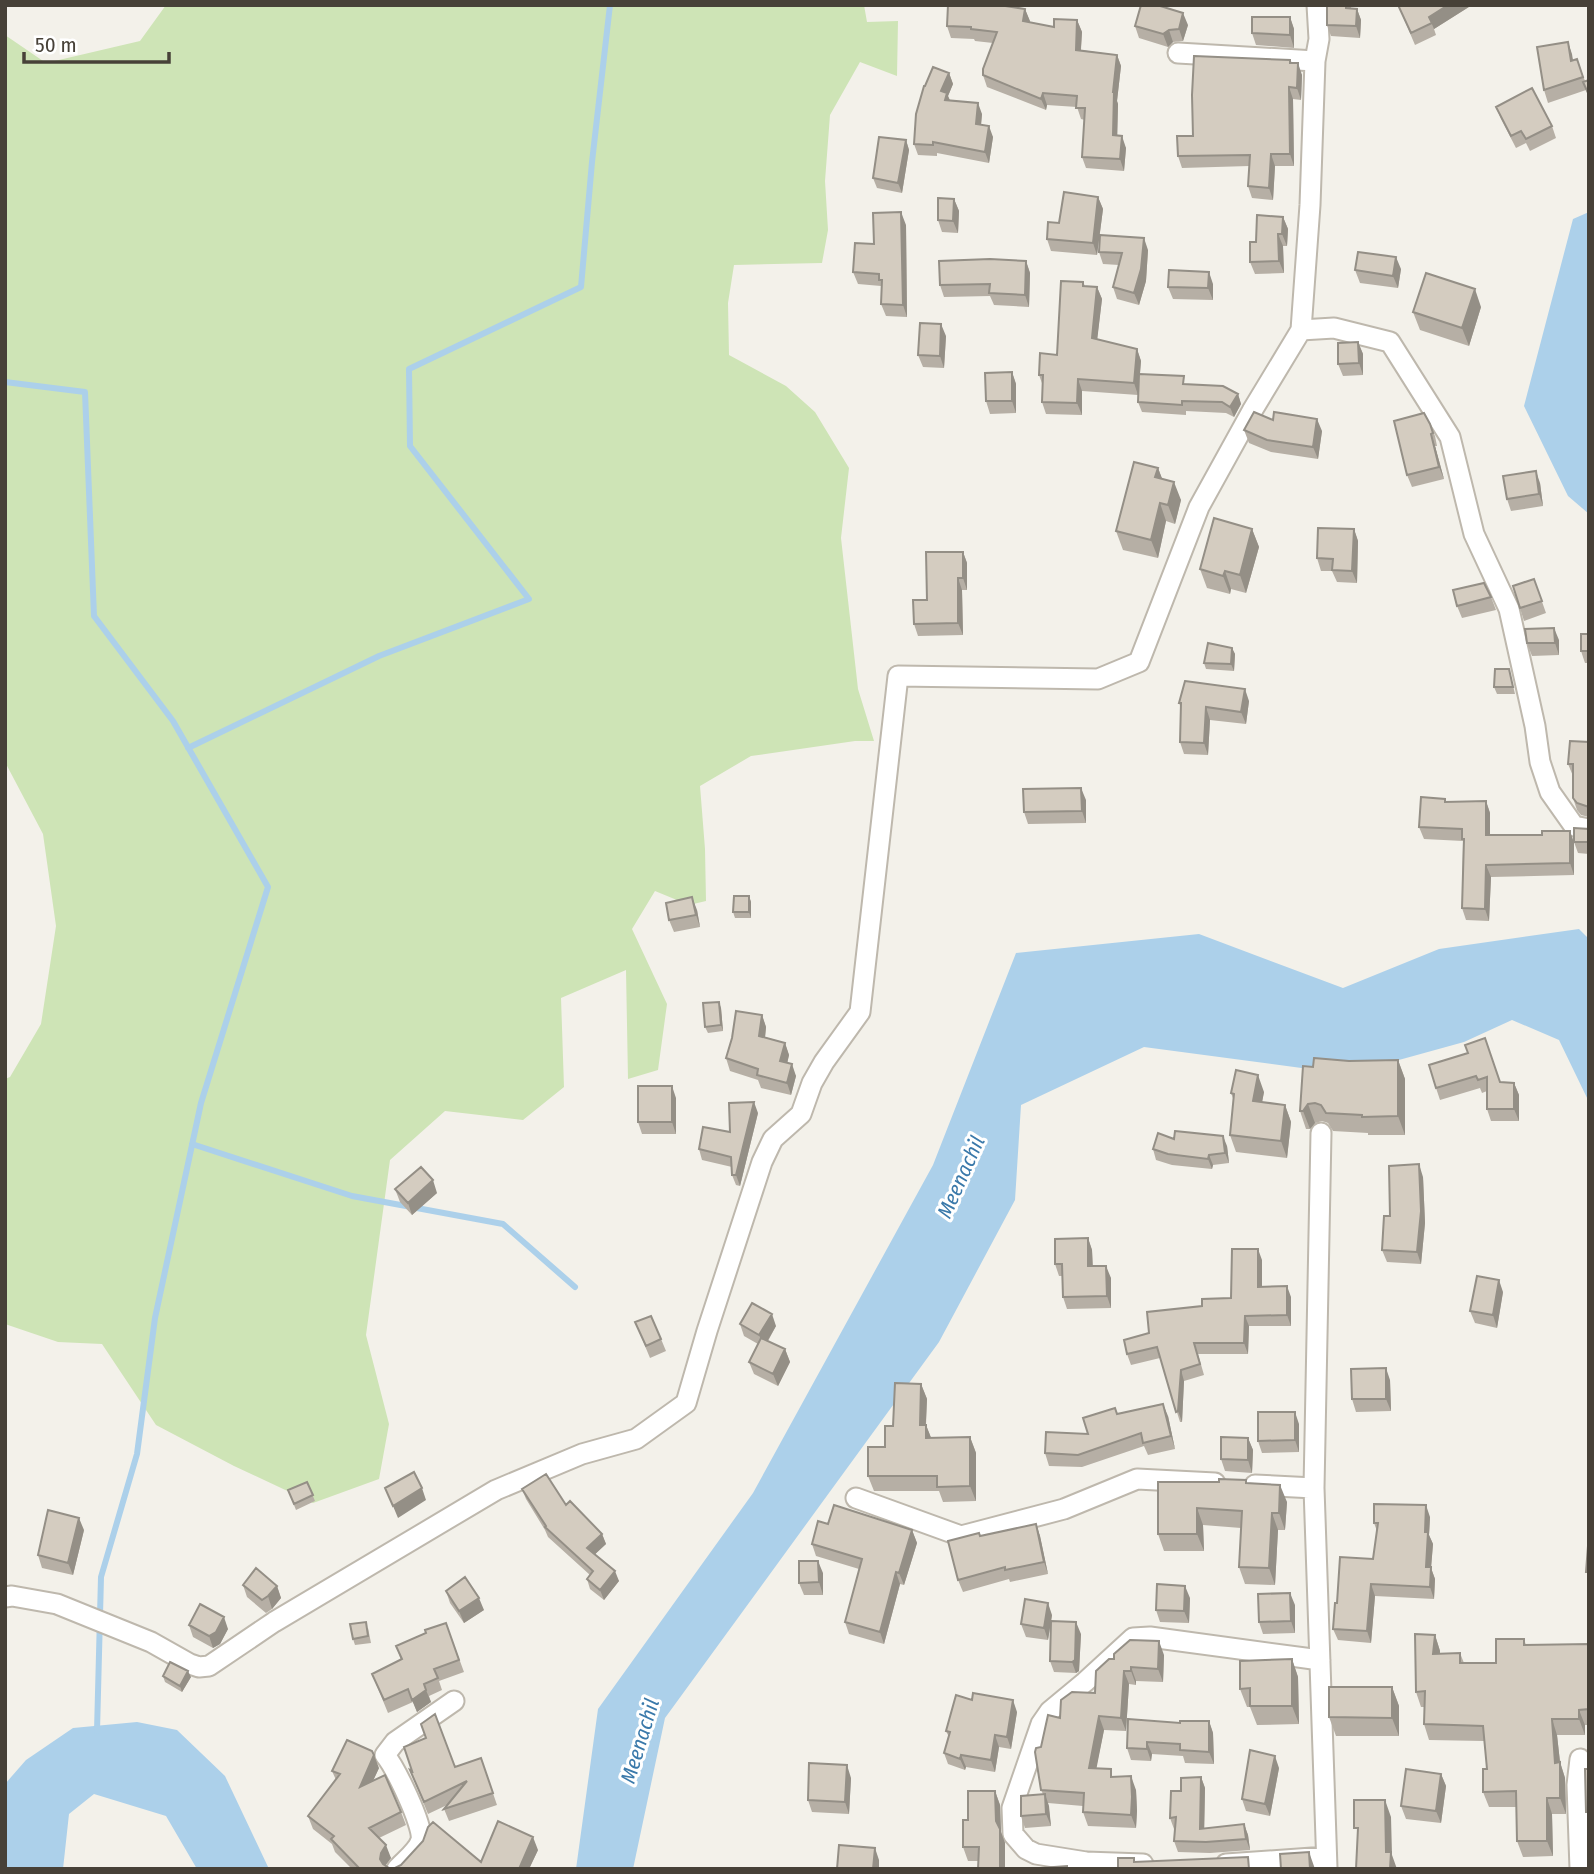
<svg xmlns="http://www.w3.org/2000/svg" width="1594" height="1874" viewBox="0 0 1594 1874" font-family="'Fira Sans Condensed',sans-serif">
  <rect width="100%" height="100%" fill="#f3f1ea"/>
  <path fill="#cee4b6" d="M166 5H864L867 22 898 21 897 76 860 62 830 115 825 181 828 230 822 263 734 265 728 303 729 355 786 386 815 412 849 468 841 538 858 689 874 741H855L751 756 700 786 705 849 706 901 689 905 655 891 632 929 667 1004 658 1070 628 1079 626 970 561 998 564 1087 523 1120 445 1111 390 1160 366 1335 389 1424 379 1479 313 1503 234 1466 156 1425 102 1344 58 1342 5 1324V1079L10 1077 41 1024 56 926 43 834 5 762V35L46 63 140 41Z"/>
  <path fill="#acd0ea" d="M1589 212V514L1568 496 1524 406 1573 219Z
    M1579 929 1589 939V1102L1559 1040 1512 1020 1464 1042 1388 1063 1309 1069 1144 1047 1021 1105 1015 1200 939 1342 665 1718 633 1869H576L598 1709 753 1493 933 1165 1016 953 1199 934 1343 988 1439 949Z
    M137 1722 177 1730 225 1776 269 1869H197L166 1816 94 1794 69 1814 63 1869H5V1784L26 1760 73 1728Z"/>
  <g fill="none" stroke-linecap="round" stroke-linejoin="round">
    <path stroke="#acd0ea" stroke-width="6" d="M5 382 85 392 94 616 173 721 268 887 201 1103 155 1318 137 1454 101 1577 97 1731
      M188 748 379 656 529 599 410 446 409 369 581 287 592 162 610 5
      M192 1144 352 1196 503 1224 575 1287"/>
    <defs>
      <path id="street" d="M1178 53 1315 61
        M1301 330 1334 328 1390 342 1450 437 1474 534 1509 609 1535 726 1540 762 1550 792 1574 826 1589 829
        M1321 1133 1314 1488 1327 1868
        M1255 1485 1314 1488
        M856 1498 961 1536 1064 1509 1137 1479 1215 1483
        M5 1597 12 1596 57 1604 151 1642 190 1664 199 1667 209 1666 274 1622 496 1490 582 1454 636 1439 686 1403 707 1331 762 1162 773 1139 801 1114 812 1083 824 1062 860 1012 898 676 1098 679 1139 662 1199 507 1252 411 1301 330 1310 205 1315 61 1319 39 1317 5
        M1580 1759 1577 1785 1580 1869
        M1143 1864 1086 1862 1036 1854 1026 1849 1013 1834 1012 1808 1041 1724 1050 1711 1085 1682 1133 1638 1150 1637 1320 1660
        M1226 1864 1326 1857
        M397 1869C404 1861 418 1851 421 1840 424 1826 395 1767 385 1755L395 1742 454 1701"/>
    </defs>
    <use href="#street" stroke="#beb8ad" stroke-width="23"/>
    <use href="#street" stroke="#fff" stroke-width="19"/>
  </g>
  <path fill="#b6afa5" d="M1327 5H1351V9H1357L1361 20 1360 38 1331 36 1327 25Z
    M1398 5H1472L1434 29 1436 35 1415 45Z
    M1025 9 1030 22 1054 27 1077 20 1082 32 1081 50 1117 55 1121 66 1117 101 1118 104 1117 136 1126 148 1124 171 1086 168 1082 157 1085 120 1081 119 1077 107 1047 105 1046 110 987 87 983 75 993 43 975 41 974 39 951 38 947 26Z
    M1290 17 1294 29V48L1256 45 1252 33Z
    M1188 25 1183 41 1173 42 1168 47 1139 38 1135 26Z
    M1568 42 1573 61 1577 59 1585 81 1589 80V97L1586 90 1548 103 1544 90Z
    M1290 60 1302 75 1301 100 1293 99 1294 166H1275L1273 200 1252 198 1248 186 1249 166 1182 168 1178 156 1193 136Z
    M949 73 953 84 948 96 950 100 982 114 981 125 993 137 989 163 937 153V156L918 155 914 144 925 86Z
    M1496 107 1552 126 1556 138 1530 151 1526 143 1516 148 1501 119Z
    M906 140 909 150 902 193 877 188 873 178Z
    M1098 197 1103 209 1097 255 1051 251 1047 239 1059 223Z
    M954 199 959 211 958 233 942 232 938 220Z
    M1283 217 1288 229 1287 246H1283L1284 273 1255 274 1250 262 1256 242Z
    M906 225 907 317 886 316 881 304V286L858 284 853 272 874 244Z
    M1148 250 1146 281 1139 305 1117 299 1113 287 1119 265 1103 264 1099 252Z
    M1026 261 1030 273 1029 307 994 305 990 296 944 297 940 285Z
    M1401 269 1398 288 1360 283 1355 270Z
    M1083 282 1085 286 1097 287 1102 299 1097 339 1137 349 1141 361 1140 374 1187 384 1238 394 1241 404 1234 417 1226 413 1186 411V415L1142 412 1138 402V395L1082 391V415L1046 414 1042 402 1043 386 1039 375 1057 355Z
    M1213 284V300L1173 299 1168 287Z
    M1481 307 1469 346 1420 330 1413 312Z
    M946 336 944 368 923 367 918 355Z
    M1358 342 1363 354V375L1343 376 1338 364Z
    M1012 372 1016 384V413L990 414 986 401Z
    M1424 413 1435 436 1437 446H1435L1444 479 1412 487 1407 475Z
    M1273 420 1322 431 1318 459 1271 452 1249 443 1244 430Z
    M1158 468 1162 479 1181 500 1175 524 1166 521 1158 558 1123 550 1116 531Z
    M1540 483 1543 506 1511 511 1507 499Z
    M1252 529 1259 547 1246 593 1231 589 1230 594 1207 588 1200 569Z
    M1354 529 1358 541 1357 583 1337 582 1332 571H1321L1317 558Z
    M963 552 967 563V590H962L963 635 918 636 914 624 927 600Z
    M1534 579 1546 613 1524 621 1520 608Z
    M1491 597 1496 610 1462 618 1457 606Z
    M1589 634V663H1585L1581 651Z
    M1559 640V655L1532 656 1527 643Z
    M1232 648 1235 654 1234 671 1206 669 1204 663Z
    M1509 669 1515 694H1497L1494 687Z
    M1249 701 1246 724 1210 720 1208 755 1184 754 1180 742 1181 708 1179 703Z
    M1589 742V817L1581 815 1577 810 1573 798V776L1568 764Z
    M1445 799 1446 802 1486 801 1490 813V835H1542L1570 831 1574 843V875L1491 877 1489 921 1466 920 1462 908 1463 841 1424 839 1419 827Z
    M1086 800V823L1028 824 1024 812Z
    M1589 829V854L1578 853 1574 842Z
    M749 896 751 902V918H735L733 912Z
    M697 910 700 927 674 932 669 920Z
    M721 1008 723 1031 708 1033 705 1027Z
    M762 1015 766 1027 765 1037 785 1043 789 1055 787 1063 796 1076 791 1095 761 1088 758 1080 730 1071 726 1058Z
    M1468 1053 1501 1082 1514 1083 1519 1095V1121H1491L1487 1109V1091L1482 1093 1480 1088 1440 1100 1436 1088Z
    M1398 1060 1405 1079V1135H1368V1133L1333 1131 1328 1123 1322 1121 1315 1123 1310 1129H1306L1300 1111 1313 1067 1349 1061Z
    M1264 1092 1262 1102 1285 1105 1291 1122 1287 1158 1236 1152 1230 1135 1234 1101 1231 1093Z
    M676 1098V1134H642L638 1122Z
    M758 1113 740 1186 736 1185 732 1175V1167L702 1160 699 1149 730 1132Z
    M1174 1139 1227 1146 1229 1163 1213 1165 1212 1169 1172 1165 1156 1160 1153 1149Z
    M1423 1177 1425 1223 1421 1264 1387 1262 1382 1250 1390 1216Z
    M395 1189 437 1193 412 1215 400 1202Z
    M1088 1238 1092 1250 1093 1266 1111 1278V1308L1067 1309 1063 1297 1062 1276H1059L1055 1264Z
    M1262 1260V1287L1291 1297V1326H1249L1248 1354H1198L1204 1375 1184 1381 1182 1422H1180L1160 1358 1131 1365 1127 1354 1149 1333 1202 1306 1231 1298Z
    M1503 1292 1497 1328 1475 1323 1470 1311Z
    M635 1322 661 1339 666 1351 650 1358Z
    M740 1324 776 1326 768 1341 785 1349 790 1362 778 1386 754 1374 749 1362 758 1344 744 1336Z
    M1390 1380 1391 1411 1356 1412 1352 1399Z
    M921 1384 927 1399 926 1425 931 1438 970 1437 976 1453V1501L943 1502 939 1491H874L868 1476 885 1447 893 1426Z
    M1117 1414 1168 1416 1175 1449 1148 1455 1144 1446 1082 1467 1049 1466 1045 1453 1088 1434Z
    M1299 1424V1452L1262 1453 1258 1441Z
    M1248 1438 1253 1450 1252 1473 1225 1471 1221 1459Z
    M307 1482 315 1501 296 1510 288 1490Z
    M1158 1482 1247 1483 1287 1502 1285 1530H1278L1275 1585 1245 1584 1239 1567 1241 1528 1203 1525 1204 1551H1164L1158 1534Z
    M522 1489 566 1505 602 1534 606 1544 595 1554 619 1581 604 1600 590 1589 587 1579 590 1575 548 1537 545 1530 526 1499Z
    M1430 1517 1429 1535 1433 1544 1431 1568 1435 1579 1434 1599 1375 1596 1371 1643 1338 1640 1333 1629 1337 1603 1373 1559 1377 1531 1374 1523Z
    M828 1524 912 1530 917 1543 904 1585 900 1584 884 1644 849 1634 845 1622 859 1569 816 1556 812 1544Z
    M1036 1524 1040 1536 1048 1574 1010 1582 1009 1579 963 1592 958 1580 980 1536Z
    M84 1530 73 1575 42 1568 38 1555Z
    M823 1573V1595H804L799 1583Z
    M243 1585 277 1586 281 1598 272 1609 266 1613 247 1597Z
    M446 1591 484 1610 464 1623 450 1603Z
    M1190 1598 1189 1623 1160 1622 1156 1610Z
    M1295 1605V1633L1263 1634 1259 1622Z
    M1052 1615 1048 1640 1026 1637 1021 1624Z
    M446 1623 464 1672 439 1681 442 1690 429 1696 431 1702 417 1712 413 1702 388 1713 372 1674 401 1660 396 1646 426 1633Z
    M189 1625 228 1629 220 1644 213 1648 193 1637Z
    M368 1628 371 1643 355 1645 353 1639Z
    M1081 1634 1079 1671 1076 1673 1054 1672 1050 1661Z
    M1435 1635 1440 1651V1654L1460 1653 1464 1663H1496L1524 1639 1526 1645 1589 1644V1725H1585V1735H1557L1560 1762 1565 1778 1566 1814H1552L1553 1856 1523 1857 1517 1841 1516 1807H1489L1483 1792 1487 1769 1484 1741 1429 1740 1424 1724V1707H1421L1416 1692Z
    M1164 1655 1163 1682 1136 1681V1685L1129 1684 1126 1731 1104 1730 1096 1768 1136 1790 1137 1811 1136 1828 1088 1826 1083 1812V1806L1048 1803 1051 1826 1025 1828 1021 1816 1043 1794 1041 1790V1747L1060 1718 1095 1693 1114 1659Z
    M1292 1659 1298 1677 1299 1724 1257 1725 1250 1707H1247L1240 1689Z
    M163 1676 191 1677 182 1692 165 1682Z
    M1392 1687 1399 1706V1736H1336L1329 1717Z
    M1017 1712 1011 1749 999 1747 995 1772 966 1767 965 1770 948 1764 944 1753 949 1737 946 1731Z
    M1209 1721 1213 1733 1214 1764 1185 1763 1183 1756 1152 1754 1151 1761 1131 1760 1127 1748 1180 1723Z
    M481 1758 497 1805 449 1821 444 1809 447 1805 428 1814 410 1770 412 1771 455 1767Z
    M379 1768 373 1781 401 1812 406 1825 379 1838 391 1858 385 1866 389 1868H395L481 1862 538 1850 529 1869H352L335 1852 332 1844 313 1829 308 1816 336 1780 332 1771Z
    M1279 1768 1270 1816 1246 1811 1242 1799Z
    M1441 1774 1446 1786 1441 1823 1406 1819 1401 1806Z
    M1201 1777 1205 1788 1204 1829 1244 1824 1248 1835 1250 1850 1210 1853 1178 1852 1174 1841 1175 1829H1174L1170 1818 1181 1791Z
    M851 1778 849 1814 812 1812 808 1800Z
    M995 1791 1000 1805 1001 1832 1005 1843V1869H978V1861H968L963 1847 968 1820Z"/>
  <path fill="#948f86" d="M1448 5H1472L1434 29 1429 17Z
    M1025 9 1030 21 1028 33 1023 21Z
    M1357 9 1361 20 1360 38 1356 26Z
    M1183 13 1188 25 1183 41 1179 29Z
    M1290 17 1294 29V48L1290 35Z
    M1077 20 1082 32 1080 61 1076 50Z
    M1169 30 1173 42 1168 47 1163 34Z
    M1568 42 1572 54 1575 74 1571 61Z
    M1117 55 1121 66 1117 101 1118 104 1117 147 1113 135V92Z
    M1298 63 1302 75 1301 100 1297 88Z
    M949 73 953 84 948 96 951 104 949 110 941 91Z
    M1289 87 1293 99 1294 166 1290 154Z
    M1043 93 1047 105 1046 110 1041 99Z
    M978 103 982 114 980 135 976 124Z
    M989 126 993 137 989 163 985 152Z
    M1122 136 1126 148 1124 171 1120 159Z
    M906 140 909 150 902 193 898 183Z
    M1271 154 1275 166 1273 200 1269 188Z
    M1098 197 1103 209 1097 255 1093 243Z
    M954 199 959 211 958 233 953 221Z
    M901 212 906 225 907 317 903 305Z
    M1283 217 1288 229 1287 246 1282 234Z
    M1278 234 1283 246 1284 273 1279 261Z
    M1144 238 1148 250 1146 281 1139 305 1134 293Z
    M1396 257 1401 269 1398 288 1393 276Z
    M1026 261 1030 273 1029 307 1025 295Z
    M1209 272 1213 284V300L1208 288Z
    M1097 287 1102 299 1096 350 1092 338Z
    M1475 289 1481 307 1469 346 1462 328Z
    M941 324 946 336 944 368 940 356Z
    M1358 342 1363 354V375L1359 363Z
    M1137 349 1141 361 1138 395 1134 383Z
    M1012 372 1016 384V413L1012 401Z
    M1078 379 1082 391V415L1077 403Z
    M1238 394 1241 404 1234 417 1230 407Z
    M1317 419 1322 431 1318 459 1313 447Z
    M1431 434 1435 446 1444 479 1439 467Z
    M1158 468 1165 486 1155 477Z
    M1536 471 1540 483 1543 506 1539 494Z
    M1174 482 1181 500 1175 524 1168 505Z
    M1160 503 1166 521 1158 558 1151 540Z
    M1252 529 1259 547 1246 593 1240 575Z
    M1354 529 1358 541 1357 583 1352 571Z
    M963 552 967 563V590L963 578Z
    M1225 571 1231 589 1230 594 1223 576Z
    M958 578 962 590 963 635 958 623Z
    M1554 628 1559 640V655L1555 643Z
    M1232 648 1235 654 1234 671 1231 664Z
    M1245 689 1249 701 1246 724 1241 712Z
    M1206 707 1210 720 1208 755 1204 743Z
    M1081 788 1086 800V823L1082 811Z
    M1486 801 1490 813V847L1486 835Z
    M1570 831 1574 843V875L1570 863Z
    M1486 865 1491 877 1489 921 1485 909Z
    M749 896 751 902V918L749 912Z
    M692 897 697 910 700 927 696 915Z
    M719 1002 721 1008 723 1031 721 1025Z
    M762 1015 766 1027 764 1048 759 1036Z
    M785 1043 789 1055 785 1073 780 1061Z
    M1398 1060 1405 1079V1135L1398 1116Z
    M792 1064 796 1076 791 1095 787 1083Z
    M1258 1075 1264 1092 1259 1118 1253 1101Z
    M1514 1083 1519 1095V1121L1514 1109Z
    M672 1086 676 1098V1134L672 1122Z
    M754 1102 758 1113 740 1186 736 1175Z
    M1308 1104 1315 1123 1310 1129 1303 1111Z
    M1285 1105 1291 1122 1287 1158 1281 1141Z
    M1223 1136 1227 1146 1229 1163 1225 1153Z
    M1209 1155 1213 1165 1212 1169 1208 1159Z
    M1419 1164 1423 1177 1425 1223 1421 1264 1417 1252Z
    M433 1180 437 1193 412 1215 408 1203Z
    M1088 1238 1092 1250 1093 1279 1088 1266Z
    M1258 1249 1262 1260V1297L1258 1287Z
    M1106 1266 1111 1278V1308L1107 1296Z
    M1499 1280 1503 1292 1497 1328 1493 1315Z
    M1287 1286 1291 1297V1326L1287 1315Z
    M772 1314 776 1326 764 1347 759 1335Z
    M1245 1316 1249 1326 1248 1354 1244 1343Z
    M785 1349 790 1362 778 1386 773 1374Z
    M1386 1368 1390 1380 1391 1411 1386 1399Z
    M1181 1370 1184 1381 1182 1422 1178 1411Z
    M921 1384 927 1399 925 1440 920 1425Z
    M1163 1404 1168 1416 1175 1449 1171 1436Z
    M1295 1412 1299 1424V1452L1295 1440Z
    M926 1425 932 1440 926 1438Z
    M970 1437 976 1453V1501L970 1486Z
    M1248 1438 1253 1450 1252 1473 1248 1460Z
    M1280 1485 1287 1502 1285 1530 1279 1513Z
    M422 1488 426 1500 398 1518 393 1506Z
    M1426 1505 1430 1517 1429 1535 1433 1544 1431 1568 1435 1579 1434 1599 1430 1587 1426 1567 1425 1532Z
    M1197 1508 1203 1525 1204 1551 1197 1534Z
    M1272 1513 1278 1530 1275 1585 1269 1568Z
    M79 1518 84 1530 73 1575 68 1563Z
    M1036 1524 1040 1536 1048 1574 1044 1562Z
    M912 1530 917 1543 904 1585 899 1573Z
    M602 1534 606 1544 591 1558 587 1548Z
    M818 1561 823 1573V1595L819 1582Z
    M615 1571 619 1581 604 1600 600 1590Z
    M896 1572 900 1584 884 1644 880 1632Z
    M1371 1584 1375 1596 1371 1643 1367 1631Z
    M277 1586 281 1598 272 1609 268 1596Z
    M1185 1586 1190 1598 1189 1623 1184 1611Z
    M1290 1593 1295 1605V1633L1291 1621Z
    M479 1598 484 1610 464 1623 459 1611Z
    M1048 1603 1052 1615 1048 1640 1044 1628Z
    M224 1617 228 1629 220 1644 213 1648 209 1636Z
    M1076 1622 1081 1634 1079 1671 1076 1673 1072 1662Z
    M1435 1635 1440 1651 1439 1669 1433 1654Z
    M1159 1641 1164 1655 1163 1682 1158 1669Z
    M1292 1659 1298 1677 1299 1724 1292 1706Z
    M1131 1667 1136 1681V1685L1131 1671Z
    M188 1671 191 1677 182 1692 180 1686Z
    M1124 1671 1129 1684 1126 1731 1121 1718Z
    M1392 1687 1399 1706V1736L1392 1718Z
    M426 1690 431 1702 417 1712 412 1700Z
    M1013 1700 1017 1712 1011 1749 1007 1737Z
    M1579 1710 1585 1725V1735L1579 1719Z
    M1099 1716 1104 1730 1094 1781 1089 1768Z
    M1552 1719 1557 1735 1560 1762 1565 1778 1566 1814 1560 1798 1555 1763Z
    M1209 1721 1213 1733 1214 1764 1209 1752Z
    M995 1735 999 1747 995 1772 991 1760Z
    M1147 1742 1152 1754 1151 1761 1147 1749Z
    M374 1755 379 1768 364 1800 360 1787Z
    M961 1755 966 1767 965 1770 960 1759Z
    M1275 1756 1279 1768 1270 1816 1265 1804Z
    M847 1765 851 1778 849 1814 845 1802Z
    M1441 1774 1446 1786 1441 1823 1436 1811Z
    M1131 1776 1136 1790 1137 1811 1136 1828 1131 1815Z
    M1201 1777 1205 1788 1204 1840 1200 1829Z
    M995 1791 1000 1805 1001 1832 1005 1843V1869H1000L996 1821Z
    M1045 1794 1049 1806 1051 1826 1046 1814Z
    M1547 1798 1552 1814 1553 1856 1547 1841Z
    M1385 1800 1391 1817 1392 1855 1397 1869H1390L1386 1852Z
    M1244 1824 1248 1835 1250 1850 1246 1839Z
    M533 1837 538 1850 529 1869H519Z
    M386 1845 391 1858 385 1866V1869L380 1859 381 1853Z
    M875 1848 879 1860V1869H873Z
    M1309 1852 1315 1869H1310Z"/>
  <path fill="#d4ccc0" stroke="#948f86" stroke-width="2" d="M948 5H999L1025 9 1023 21 1054 27V19L1077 20 1076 50 1117 55 1113 92H1114L1113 135 1122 136 1120 159 1082 157 1085 108H1076L1077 96 1043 93 1041 99 983 75V69L997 32 971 29V27L947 26Z
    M1141 5H1157L1183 13 1179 29 1169 30 1163 34 1135 26Z
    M1327 5H1346V8L1357 9 1356 26 1327 25Z
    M1398 5H1448L1429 17 1432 23 1411 33Z
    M1252 17H1290V35L1252 33Z
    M1568 42 1571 61 1577 59 1583 77 1544 90 1537 47Z
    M1194 56 1290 60V63H1298L1297 88 1289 87 1290 154H1271L1269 188 1248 186 1250 155 1178 156 1177 136H1193L1192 95Z
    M933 67 949 73 941 91 947 93 945 100 978 103 976 124 989 126 985 152 933 142V145L914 144 916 114 924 86H925Z
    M1589 80V95L1583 82Z
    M1532 88 1552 126 1526 139 1521 131 1511 136 1496 107Z
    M879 137 906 140 898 183 873 178Z
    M1064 192 1098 197 1093 243 1047 239 1048 222 1059 223Z
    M938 198 954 199 953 221 938 220Z
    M901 212 903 305 881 304 882 280H879V274L853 272 855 243 874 244 873 213Z
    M1257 215 1283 217 1282 234H1278L1279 261 1250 262V242H1256Z
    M1100 235 1144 238 1141 269 1134 293 1113 287 1122 253 1099 252Z
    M1358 252 1396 257 1393 276 1355 270Z
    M990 259 1026 261 1025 295 989 293 990 284 940 285 939 261Z
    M1169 270 1209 272 1208 288 1168 287Z
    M1426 273 1475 289 1462 328 1413 312Z
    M1061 281 1083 282V286L1097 287 1092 338 1137 349 1134 383 1078 379 1077 403 1042 402 1043 375H1039L1040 353 1057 355Z
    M920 323 941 324 940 356 918 355Z
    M1358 342 1359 363 1338 364V343Z
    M1012 372V401H986L985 373Z
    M1139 374 1184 376 1183 384 1223 386 1238 394 1230 407 1222 402 1182 401V405L1138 402Z
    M1254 412 1273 420 1274 412 1317 419 1313 447 1267 440 1244 430Z
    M1424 413 1430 424 1433 433 1431 434 1439 467 1407 475 1394 421Z
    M1134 462 1158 468 1155 477 1174 482 1168 505 1160 503 1151 540 1116 531Z
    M1536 471 1539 494 1507 499 1503 476Z
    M1214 518 1252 529 1240 575 1225 571 1223 576 1200 569Z
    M1318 528 1354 529 1352 571 1332 570 1333 559 1317 558Z
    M926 552H963V578H958V623L914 624 913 600H927Z
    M1534 579 1542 601 1520 608 1513 586Z
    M1484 583 1491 597 1457 606 1453 590Z
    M1554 628 1555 643H1527L1525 629Z
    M1581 634H1589V651H1581Z
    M1208 643 1232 648 1231 664 1204 663Z
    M1495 669H1509L1513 687H1494Z
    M1185 681 1245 689 1241 712 1206 707 1204 743 1180 742 1181 703H1179Z
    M1570 741 1589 742V807L1577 803 1573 798V764H1568Z
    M1081 788 1082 811 1024 812 1023 789Z
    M1421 797 1445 799V802L1486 801V835H1542V831H1570V863L1486 865 1485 909 1462 908 1464 839H1462V829L1419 827Z
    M1574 828 1589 829V842H1574Z
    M734 896H749V912H733Z
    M692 897 696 915 669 920 666 903Z
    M719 1002 721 1025 705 1027 703 1003Z
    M736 1011 762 1015 759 1036 785 1043 780 1061 792 1064 787 1083 757 1075 758 1069 726 1058 732 1038Z
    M1485 1038 1500 1082 1514 1083V1109H1487V1077L1478 1080 1476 1076 1436 1088 1429 1065 1468 1053 1465 1045Z
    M1314 1058 1349 1061 1398 1060V1116L1362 1117V1115L1326 1113 1321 1105 1315 1103 1308 1104 1303 1111H1300L1303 1066 1313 1067Z
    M1236 1070 1258 1075 1253 1101 1285 1105 1281 1141 1230 1135 1234 1094 1231 1093Z
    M638 1086H672V1122H638Z
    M754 1102 736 1175H732L731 1157 699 1149 703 1127 730 1132 729 1103Z
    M1175 1131 1223 1136 1225 1153 1209 1155 1208 1159 1168 1154 1153 1149 1158 1133 1174 1139Z
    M1419 1164 1421 1211 1417 1252 1382 1250 1384 1216H1390L1389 1166Z
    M421 1167 433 1180 408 1203 395 1189Z
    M1088 1238V1266H1106L1107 1296 1063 1297 1062 1264H1055V1239Z
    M1232 1249H1258V1287L1287 1286V1315L1245 1316 1244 1343H1194L1200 1364 1181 1370 1178 1411 1176 1412 1157 1347 1127 1354 1124 1340 1149 1333 1147 1312 1202 1306V1299L1231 1298Z
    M1477 1276 1499 1280 1493 1315 1470 1311Z
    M752 1303 772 1314 759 1335 740 1324Z
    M651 1316 661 1339 646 1346 635 1322Z
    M761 1338 785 1349 773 1374 749 1362Z
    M1386 1368V1399H1352L1351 1369Z
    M895 1383 921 1384 920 1425H926V1438L970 1437V1486L937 1487V1476H868V1447H885V1426H893Z
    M1163 1404 1171 1436 1143 1443 1141 1433 1078 1455 1045 1453 1046 1432 1088 1434 1083 1418 1115 1408 1117 1414Z
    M1258 1412H1295V1440L1258 1441Z
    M1221 1437 1248 1438V1460L1221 1459Z
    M414 1472 422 1488 393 1506 385 1488Z
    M546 1474 566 1505 570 1501 602 1534 587 1548 615 1571 600 1590 587 1579 593 1571 545 1527 546 1526 522 1489Z
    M1219 1479 1246 1480V1483L1280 1485 1279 1513H1272L1269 1568 1239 1567 1242 1511 1197 1508V1534H1158V1482H1219Z
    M307 1482 313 1495 294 1504 288 1490Z
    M1374 1504 1426 1505 1425 1532H1428L1426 1567H1431L1430 1587 1371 1584 1367 1631 1333 1629 1335 1603H1337L1340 1557 1373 1559 1378 1523H1374Z
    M834 1505 912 1530 899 1573 896 1572 880 1632 845 1622 862 1559 812 1544 818 1521 828 1524Z
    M48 1510 79 1518 68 1563 38 1555Z
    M1036 1524 1044 1562 1005 1570V1567L958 1580 948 1541 979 1533 980 1536Z
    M1588 1546H1589V1572H1586Z
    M799 1561H818L819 1582 799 1583Z
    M256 1568 277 1586 268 1596 262 1600 243 1585Z
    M465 1577 479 1598 459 1611 446 1591Z
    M1157 1584 1185 1586 1184 1611 1156 1610Z
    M1290 1593 1291 1621 1259 1622 1258 1594Z
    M1025 1599 1048 1603 1044 1628 1021 1624Z
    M200 1604 224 1617 216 1632 209 1636 189 1625Z
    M1051 1621 1076 1622 1075 1660 1072 1662 1050 1661Z
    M366 1622 368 1636 353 1639 350 1624Z
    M446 1623 459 1660 434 1669 438 1678 424 1684 426 1690 412 1700 408 1689 384 1700 372 1674 402 1659 396 1646 426 1633 425 1630Z
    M1415 1634 1435 1635 1433 1654 1460 1653V1663H1496V1639H1524V1645L1589 1644V1709L1579 1710V1719H1552L1555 1763 1560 1762V1798H1547V1841H1517L1516 1791 1483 1792V1769H1487L1483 1726 1424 1724 1425 1691 1416 1692Z
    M1130 1640 1159 1641 1158 1669 1131 1667V1671H1124L1121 1718 1099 1716 1089 1768 1111 1769V1777L1131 1776 1132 1797 1131 1815 1083 1812 1084 1793 1041 1790 1035 1752 1036 1748 1041 1747 1048 1715 1060 1718 1061 1700 1072 1692 1095 1693 1096 1671 1109 1659H1114V1654Z
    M1292 1659V1706H1250V1688L1240 1689V1661Z
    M170 1662 188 1671 180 1686 163 1676Z
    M1329 1687H1392V1718L1329 1717Z
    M973 1693 1013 1700 1007 1737 995 1735 991 1760 961 1755 960 1759 944 1753 950 1732 946 1731 956 1695 972 1700Z
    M435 1714 455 1767 481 1758 493 1793 444 1809 467 1781 424 1802 410 1770 412 1771 404 1747 426 1738 421 1724Z
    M1128 1719 1180 1723V1721H1209V1752L1180 1750V1744L1147 1742V1749L1127 1748Z
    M347 1740 372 1751 374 1755 360 1787 385 1775 401 1812 369 1828 386 1845 381 1853 380 1859 383 1864 389 1868H395L401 1865 423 1841 428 1827 433 1822 481 1862 498 1821 533 1837 519 1869H360L331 1839 334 1836 308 1816 340 1774 332 1771Z
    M1250 1750 1275 1756 1265 1804 1242 1799Z
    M809 1763 847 1765 845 1802 808 1800Z
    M1406 1769 1441 1774 1436 1811 1401 1806Z
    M1585 1769H1589V1812H1586Z
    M1201 1777 1200 1829 1244 1824 1246 1839 1206 1842 1174 1841 1176 1817 1170 1818 1171 1791H1181V1778Z
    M968 1791H995L996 1821 1000 1829V1869H978L979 1847H963V1820H968Z
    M1045 1794 1046 1814 1021 1816V1796Z
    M1354 1800H1385L1386 1852H1391L1390 1869H1356L1358 1828H1354Z
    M839 1845 875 1848 873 1869H837Z
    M1309 1852 1310 1869H1281L1280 1854Z
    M1248 1857 1249 1869H1118V1858H1134V1862Z
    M1067 1866V1869H1026Z"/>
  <g text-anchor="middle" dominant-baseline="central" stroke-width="6" stroke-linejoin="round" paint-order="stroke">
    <g font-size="21" font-style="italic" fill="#3a79aa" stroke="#fff">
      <text transform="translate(961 1177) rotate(-66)">Meenachil</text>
      <text transform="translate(640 1741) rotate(-73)">Meenachil</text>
    </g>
  </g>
  <rect width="1594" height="1874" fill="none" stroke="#474138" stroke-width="14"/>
  <path d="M24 52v10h145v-10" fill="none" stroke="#474138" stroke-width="3.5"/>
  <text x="35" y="52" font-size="21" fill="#474138" stroke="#ffffff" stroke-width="5" paint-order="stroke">50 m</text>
</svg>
